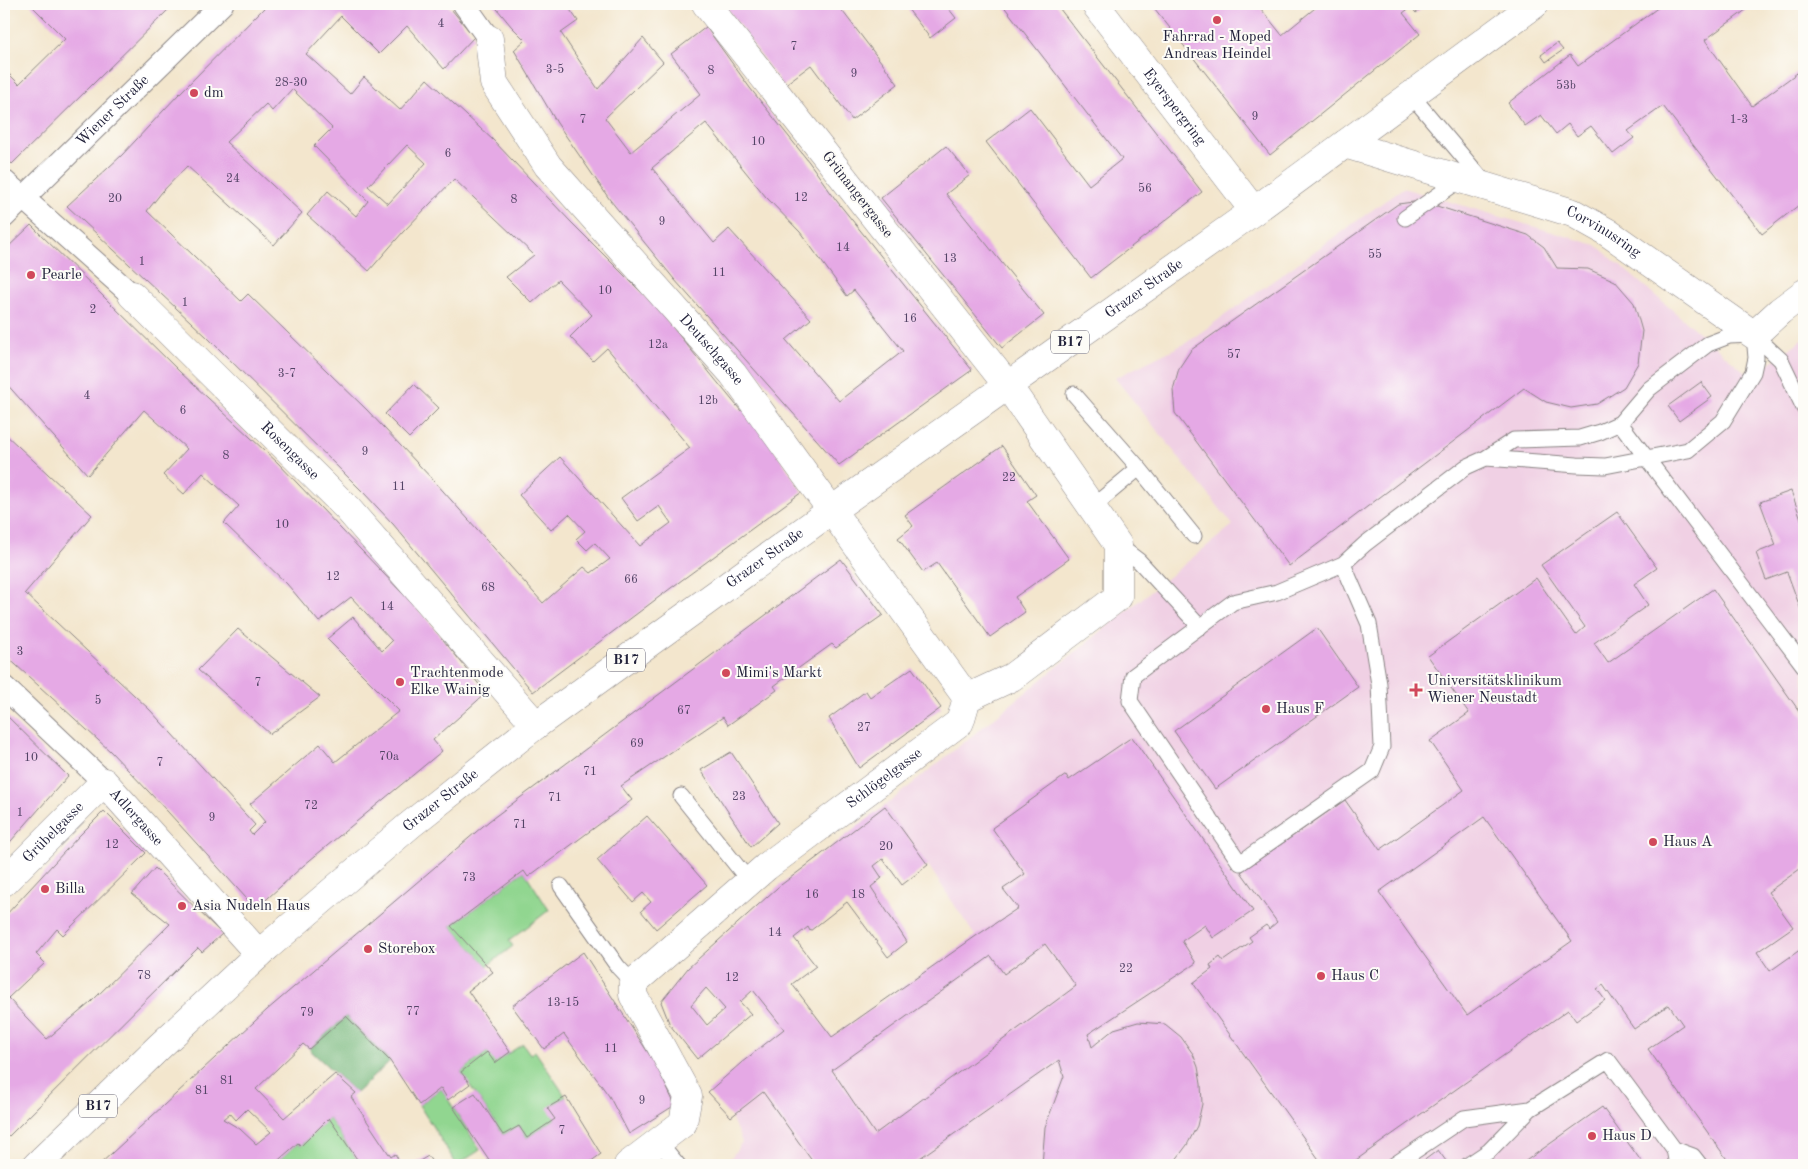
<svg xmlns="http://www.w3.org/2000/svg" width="1808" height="1169" viewBox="0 0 1808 1169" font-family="'Old Standard TT',serif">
  <rect width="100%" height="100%" fill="#fdfcf7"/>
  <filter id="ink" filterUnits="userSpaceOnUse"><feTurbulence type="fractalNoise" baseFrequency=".02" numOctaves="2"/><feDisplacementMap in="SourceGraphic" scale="10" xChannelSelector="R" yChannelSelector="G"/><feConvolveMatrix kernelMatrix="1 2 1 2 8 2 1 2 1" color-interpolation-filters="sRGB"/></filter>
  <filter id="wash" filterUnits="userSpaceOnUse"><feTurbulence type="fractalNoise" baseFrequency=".0096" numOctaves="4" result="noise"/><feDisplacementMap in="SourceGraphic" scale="20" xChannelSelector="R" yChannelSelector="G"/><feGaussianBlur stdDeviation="1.12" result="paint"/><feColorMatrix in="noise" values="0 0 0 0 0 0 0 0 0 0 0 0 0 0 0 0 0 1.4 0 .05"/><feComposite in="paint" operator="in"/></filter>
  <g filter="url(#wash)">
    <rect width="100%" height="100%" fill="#f3e6cd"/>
    <path fill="#f0d0e4" d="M1403 188 1596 245 1751 377 1804 338V1165H726L742 1142 731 1117 832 1037 975 936 928 865 885 806 1233 525 1115 378 1186 343Z"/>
    <path fill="#91d690" stroke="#5a7c66" d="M524 871 549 910 509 941 513 946 487 966 451 926Z
      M523 1044 530 1054 535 1051 566 1097 548 1108 555 1119 527 1138 519 1126 503 1135 461 1072 487 1052 495 1062Z
      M441 1088 480 1150 457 1165 419 1105Z
      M329 1118 361 1165H273L298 1143 301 1146Z"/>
    <path fill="#74b77a" stroke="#4b6c5a" d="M346 1016 390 1061 356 1093 309 1049Z"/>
    <g id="blocks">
      <path fill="#e5a9e5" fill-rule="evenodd" d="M30 4H174L12 164 4 156V69L19 84 65 39Z
        M268 4H447L474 37 444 69 407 26 379 54 341 16 306 54 350 94 364 77 400 110 427 79 493 140 571 222 656 307 741 411 747 406 802 492 671 588 533 692 393 524 363 492 207 337 67 206 122 155 178 95ZM292 89 332 128 314 146 368 201 356 216 328 191 307 215 369 271 403 232 454 179 534 255 506 277 532 303 558 280 592 315 570 337 593 361 607 348 690 448 621 498 638 521 659 506 671 523 640 546 560 457 519 495 551 530 569 514 585 531 576 539 587 550 595 543 610 559 591 573 584 567 543 603 435 482 367 410 248 294 241 301 147 211 162 192 187 166 274 245 302 213 226 142 266 104 272 111ZM407 145 426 163 388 204 368 186Z
        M493 4H566L578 21 561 33 598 89 643 38 663 62 605 118 631 152 701 94 671 54 706 27 750 88 809 162 836 200 972 370 839 465 674 279 610 200 557 123 514 50 525 40 511 26ZM706 123 766 197 800 232 847 296 854 290 903 351 839 401 786 340 811 319 729 229 714 243 652 168Z
        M724 4H837L898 84 852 120 811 65 783 86Z
        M904 4H945L956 18 930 38Z
        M1002 4H1056L1202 192 1091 278 986 142 1030 108 1089 185 1122 159Z
        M1151 4H1257L1282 35 1320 4H1428L1416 13 1411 7 1403 13 1420 34 1270 155Z
        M1663 4H1754L1705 40 1752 106 1804 68V201L1762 234 1663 106 1628 131 1634 138 1613 154 1591 126 1577 136 1568 124 1556 134 1541 115 1525 126 1508 103 1570 55 1578 66Z
        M1557 43 1563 50 1546 62 1541 55Z
        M946 146 970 175 946 194 1044 315 1002 348 881 198Z
        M1421 201 1528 235 1544 247 1557 268 1588 269 1615 281 1634 303 1642 331 1638 363 1624 387 1597 404 1571 408 1546 402 1524 388 1289 566 1175 413 1173 390 1179 368 1191 350 1398 204Z
        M31 225 180 372 278 463 424 616 486 693 433 740 442 751 304 865 256 909 168 812 110 751 4 654V433L92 515 25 593 150 710 255 825 249 831 252 835 265 822 250 804 320 744 335 762 399 711 327 639 353 617 382 651 392 641 351 597 319 622 287 584 224 523 239 506 203 473 184 494 163 475 187 449 144 410 88 475 4 381V273L8 268 4 262V251Z
        M1701 382 1712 397 1679 421 1668 406Z
        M414 384 439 408 409 438 385 414Z
        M1002 446 1036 495 1027 501 1069 559 1015 597 1025 612 990 637 937 563 923 572 898 538 913 526 905 515Z
        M1791 491 1804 527V608L1801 610 1787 572 1766 580 1756 553 1776 545 1760 502Z
        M1617 512 1657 568 1634 584 1648 605 1594 643 1608 663 1713 589 1804 718V866L1768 892 1793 927 1757 952 1770 971 1804 947V1163L1801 1165H1731L1648 1049 1683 1025 1669 1005 1634 1029 1603 985 1597 989 1605 1000 1576 1021 1568 1010 1349 1165H1323L1193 983 1212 969 1210 965 1220 957 1223 961 1252 941 1249 937 1266 925 1269 929 1277 922 1241 872 1345 800 1380 850 1464 790 1430 741 1469 713 1428 656 1536 578 1576 635 1585 627 1541 565ZM1484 817 1572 941 1467 1015 1379 892Z
        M841 559 883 615 836 648 832 644 774 686 777 690 728 725 723 717 624 784 621 786 632 800 528 877 524 871 451 926 493 972 468 991 510 1052 495 1063 487 1052 461 1072 470 1084 448 1100 441 1088 419 1105 390 1061 346 1016 309 1049 303 1044 256 1089 284 1118 335 1074 356 1093 351 1097 391 1157 395 1154 402 1165H361L329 1118 301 1146 298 1143 273 1165H99L267 1010 489 821ZM247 1109 271 1132 256 1144 240 1129 223 1119 230 1113 236 1120Z
        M1317 628 1358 687 1215 789 1174 731Z
        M238 629 320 697 270 734 198 670Z
        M912 668 941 708 859 768 829 718 866 691 870 697Z
        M4 713 68 776 4 849Z
        M1132 737 1253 911 1213 938 1205 925 1182 941 1196 963 1088 1034 1092 1047 1114 1029 1138 1022 1165 1024 1181 1037 1193 1054 1198 1067 1201 1084 1202 1104 1197 1126 1187 1145 1172 1165H1042L1045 1127 1064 1076 1059 1060 910 1165H815L763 1092 731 1117 708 1092 741 1063 784 1029 753 990 740 1002 751 1014 697 1059 670 1025 661 1002 688 968 777 888 885 806 928 865 902 885 883 859 874 866 882 878 871 887 907 942 888 957 847 902 810 931 808 927 794 938 816 966 792 984 832 1037 976 936 1018 908 1003 889 1025 874 992 828 1066 775 1069 780ZM1045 944 1076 986 875 1134 832 1070 991 956 1004 974ZM706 988 725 1009 707 1025 691 1005Z
        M731 752 778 823 751 847 701 770Z
        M104 811 146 853 63 935 57 929 36 954 45 963 8 998 47 1039 90 1003 170 924 132 894 155 868 222 934 202 952 198 948 4 1141V917L78 837Z
        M647 816 707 885 656 929 641 911 651 902 643 893 633 902 597 860Z
        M583 952 656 1065 675 1105 629 1134 609 1096 564 1034 544 1049 512 1006Z
        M475 1093 503 1135 519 1126 527 1138 555 1119 547 1108 566 1097 601 1154 586 1165H492L453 1107Z
        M1602 1107 1644 1165H1520Z
        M1438 1150 1449 1165H1418Z
        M428 1156 434 1165H413Z"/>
    </g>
  </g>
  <g filter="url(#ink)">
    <use href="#blocks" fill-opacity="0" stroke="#8a8484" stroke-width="1"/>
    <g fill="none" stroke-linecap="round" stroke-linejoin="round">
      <defs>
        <path id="service" d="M1412 96 1486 184
          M1405 218 1460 180
          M1754 335 1781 360 1804 408
          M1074 394 1139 468 1091 508
          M1620 423 1804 666
          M1486 458 1577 465 1605 466 1688 450 1723 421 1753 372 1756 358 1754 335
          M1139 468 1194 536
          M1118 545 1139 561 1200 627
          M1343 564 1369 624 1379 684 1382 747 1372 771 1240 863 1130 701 1133 676 1233 602 1277 592 1343 564 1365 544 1466 467 1486 458 1514 440 1580 438 1600 432 1620 423 1649 389 1708 344 1729 336 1752 335
          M681 796 749 881
          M561 886 618 967 633 983
          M659 1142 678 1165
          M1674 1149 1693 1156 1700 1165
          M1394 1165 1464 1118 1530 1109
          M1468 1165 1489 1151 1530 1109 1608 1060 1674 1149 1677 1165"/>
        <g id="pedestrian">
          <path d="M464 4 489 39"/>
          <path d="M4 181 132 295"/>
          <path id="s1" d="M4 217 222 4"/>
          <path d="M4 687 104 782"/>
        </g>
        <g id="minor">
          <path id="s2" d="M489 39 494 83 548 166 733 374 967 698"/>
          <path id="s3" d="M1345 144 1573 213 1607 232 1754 335 1780 311 1804 293"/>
          <path id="s4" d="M132 295 347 508 536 725"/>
          <path id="s5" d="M4 882 104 782 259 954"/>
          <path id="s6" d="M628 1165 683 1123 688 1096 633 995V983L766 867 960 722 967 698 1012 677 1118 597V545L1008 386 706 4"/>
        </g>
        <g id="tertiary">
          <path id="s7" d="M1095 4 1254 211"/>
        </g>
        <g id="primary">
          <path id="s8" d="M37 1165 159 1047 268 946 410 825 536 725 832 510 1254 211 1535 4"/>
        </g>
      </defs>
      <use href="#service" stroke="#8a8484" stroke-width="17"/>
      <use href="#pedestrian" stroke="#8a8484" stroke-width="24"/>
      <use href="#minor" stroke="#8a8484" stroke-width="29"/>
      <use href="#tertiary" stroke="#8a8484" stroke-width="29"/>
      <use href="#primary" stroke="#8a8484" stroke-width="29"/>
      <use href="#service" stroke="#fff" stroke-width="15"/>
      <use href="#pedestrian" stroke="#fff" stroke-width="22"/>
      <use href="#minor" stroke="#fff" stroke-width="28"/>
      <use href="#tertiary" stroke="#fff" stroke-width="28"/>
      <use href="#primary" stroke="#fff" stroke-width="28"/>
    </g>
  </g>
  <g fill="#d1495b" stroke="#fdfcf7" stroke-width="2">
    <circle cx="1217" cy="20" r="5"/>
    <circle cx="194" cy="93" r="5"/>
    <circle cx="31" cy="275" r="5"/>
    <circle cx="726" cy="673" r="5"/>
    <circle cx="400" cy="682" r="5"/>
    <path d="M1413.5 682.5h5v5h5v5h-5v5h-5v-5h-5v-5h5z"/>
    <circle cx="1266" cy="709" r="5"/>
    <circle cx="1653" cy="842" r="5"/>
    <circle cx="45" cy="889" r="5"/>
    <circle cx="182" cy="906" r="5"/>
    <circle cx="368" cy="949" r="5"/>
    <circle cx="1321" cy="976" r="5"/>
    <circle cx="1592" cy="1136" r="5"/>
  </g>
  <g text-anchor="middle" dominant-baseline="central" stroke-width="4" stroke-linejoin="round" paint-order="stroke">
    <g font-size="12" fill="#534466">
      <text x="441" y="24">4</text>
      <text x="794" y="47">7</text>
      <text x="555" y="70">3-5</text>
      <text x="711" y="71">8</text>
      <text x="854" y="74">9</text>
      <text x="291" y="83">28-30</text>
      <text x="1566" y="86">53b</text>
      <text x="1255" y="117">9</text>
      <text x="583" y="120">7</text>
      <text x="1739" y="120">1-3</text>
      <text x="758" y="142">10</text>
      <text x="448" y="154">6</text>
      <text x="233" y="179">24</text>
      <text x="1145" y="189">56</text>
      <text x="801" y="198">12</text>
      <text x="115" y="199">20</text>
      <text x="514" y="200">8</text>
      <text x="662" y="222">9</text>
      <text x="843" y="248">14</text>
      <text x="1375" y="255">55</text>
      <text x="950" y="259">13</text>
      <text x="142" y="262">1</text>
      <text x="719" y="273">11</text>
      <text x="605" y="291">10</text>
      <text x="185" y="303">1</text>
      <text x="93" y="310">2</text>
      <text x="910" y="319">16</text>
      <text x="658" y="345">12a</text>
      <text x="1234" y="355">57</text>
      <text x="287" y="374">3-7</text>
      <text x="87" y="396">4</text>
      <text x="708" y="401">12b</text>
      <text x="183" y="411">6</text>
      <text x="365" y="452">9</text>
      <text x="226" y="456">8</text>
      <text x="1009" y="478">22</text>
      <text x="399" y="487">11</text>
      <text x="282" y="525">10</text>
      <text x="333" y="577">12</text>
      <text x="631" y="580">66</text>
      <text x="488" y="588">68</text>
      <text x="387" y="607">14</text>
      <text x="20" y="652">3</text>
      <text x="258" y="683">7</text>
      <text x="98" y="701">5</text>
      <text x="684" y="711">67</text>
      <text x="864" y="728">27</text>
      <text x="637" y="744">69</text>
      <text x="389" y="757">70a</text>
      <text x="31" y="758">10</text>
      <text x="160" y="763">7</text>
      <text x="590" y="772">71</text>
      <text x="739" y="797">23</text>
      <text x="555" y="798">71</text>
      <text x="311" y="806">72</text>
      <text x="20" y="813">1</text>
      <text x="212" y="818">9</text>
      <text x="520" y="825">71</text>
      <text x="112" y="845">12</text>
      <text x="886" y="847">20</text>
      <text x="469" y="878">73</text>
      <text x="812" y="895">16</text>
      <text x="858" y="895">18</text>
      <text x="775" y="933">14</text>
      <text x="1126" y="969">22</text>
      <text x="144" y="976">78</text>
      <text x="732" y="978">12</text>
      <text x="563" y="1003">13-15</text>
      <text x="413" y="1012">77</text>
      <text x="307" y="1013">79</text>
      <text x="611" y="1049">11</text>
      <text x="227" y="1081">81</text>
      <text x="202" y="1091">81</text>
      <text x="642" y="1101">9</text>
      <text x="562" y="1131">7</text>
    </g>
    <g fill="#fdfcf7" stroke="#646373" stroke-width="1">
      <rect x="1051" y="330.5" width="38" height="23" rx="4"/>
      <rect x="607" y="648.5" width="38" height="23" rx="4"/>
      <rect x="79" y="1094.5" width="38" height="23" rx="4"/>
    </g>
    <g font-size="14" font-weight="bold" fill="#22223b">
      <text x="1070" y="342">B17</text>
      <text x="626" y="660">B17</text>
      <text x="98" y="1106">B17</text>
    </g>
    <g font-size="15" fill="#22223b" stroke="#fdfcf7" text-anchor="start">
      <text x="1217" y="37" text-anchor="middle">Fahrrad - Moped<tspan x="1217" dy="17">Andreas Heindel</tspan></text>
      <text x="204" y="93">dm</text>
      <text x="41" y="275">Pearle</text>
      <text x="410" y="673">Trachtenmode<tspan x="410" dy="17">Elke Wainig</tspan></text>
      <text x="736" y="673">Mimi's Markt</text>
      <text x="1427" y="681">Universitätsklinikum<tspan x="1427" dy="17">Wiener Neustadt</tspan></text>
      <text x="1276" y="709">Haus F</text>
      <text x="1663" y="842">Haus A</text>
      <text x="55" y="889">Billa</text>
      <text x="192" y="906">Asia Nudeln Haus</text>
      <text x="378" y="949">Storebox</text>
      <text x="1331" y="976">Haus C</text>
      <text x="1602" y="1136">Haus D</text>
    </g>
    <g font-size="15" fill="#22223b" stroke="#fdfcf7">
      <text stroke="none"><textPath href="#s7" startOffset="130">Eyerspergring</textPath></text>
      <text stroke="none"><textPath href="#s1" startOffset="152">Wiener Straße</textPath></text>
      <text transform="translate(857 195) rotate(52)">Grünangergasse</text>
      <text stroke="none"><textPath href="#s3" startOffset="274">Corvinusring</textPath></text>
      <text stroke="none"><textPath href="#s8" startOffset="1414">Grazer Straße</textPath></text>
      <text stroke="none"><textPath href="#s2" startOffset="389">Deutschgasse</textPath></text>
      <text stroke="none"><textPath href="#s4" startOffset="222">Rosengasse</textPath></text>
      <text stroke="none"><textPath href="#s8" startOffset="949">Grazer Straße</textPath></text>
      <text stroke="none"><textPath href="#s6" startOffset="548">Schlögelgasse</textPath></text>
      <text stroke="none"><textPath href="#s8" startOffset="544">Grazer Straße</textPath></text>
      <text stroke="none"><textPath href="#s5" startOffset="189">Adlergasse</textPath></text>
      <text stroke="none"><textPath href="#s5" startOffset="70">Grübelgasse</textPath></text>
    </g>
  </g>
  <rect width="1808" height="1169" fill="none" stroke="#fdfcf7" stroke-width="20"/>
</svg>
